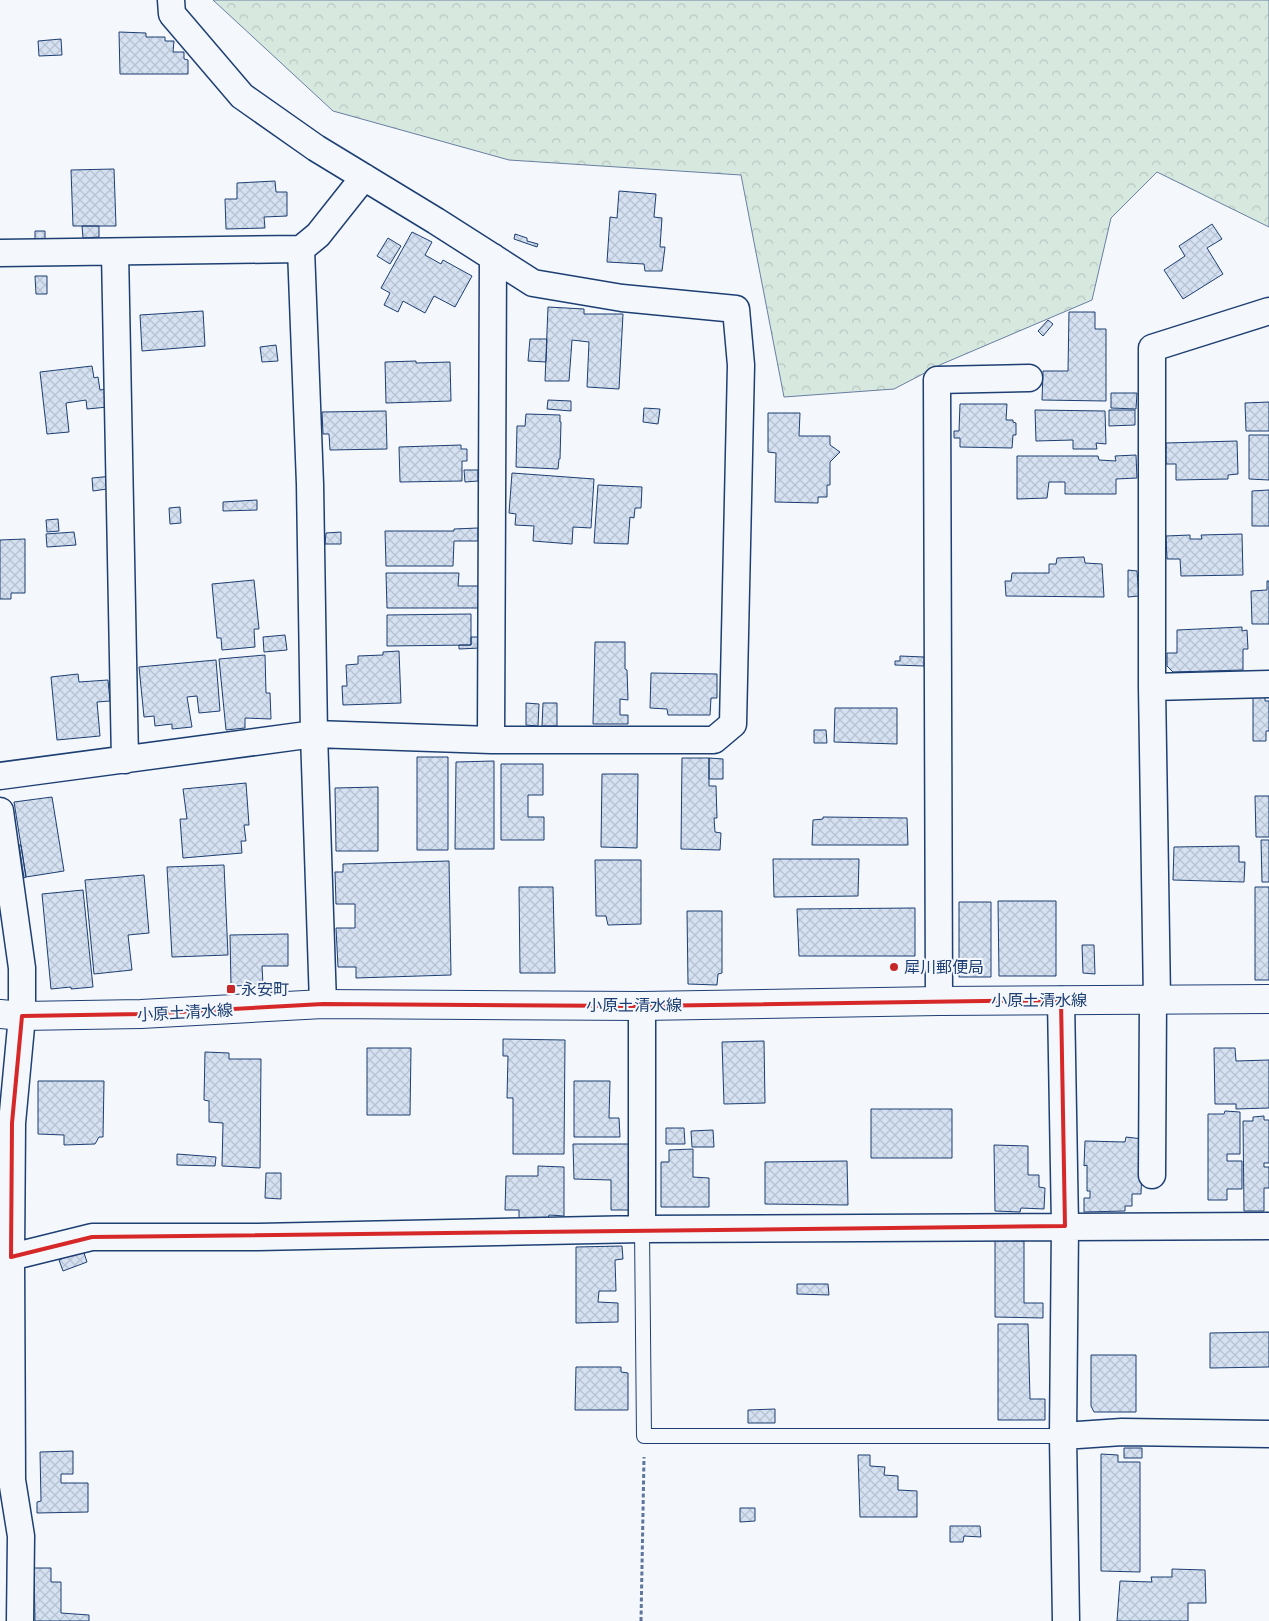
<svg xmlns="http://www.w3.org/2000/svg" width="1269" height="1621" viewBox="0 0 1269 1621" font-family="Manrope,'Noto Sans JP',sans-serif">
  <defs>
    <pattern id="forest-crowns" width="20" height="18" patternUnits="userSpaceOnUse" patternTransform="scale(1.25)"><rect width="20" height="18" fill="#d7e8df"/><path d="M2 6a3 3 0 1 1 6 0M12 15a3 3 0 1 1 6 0" fill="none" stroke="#b8c8c3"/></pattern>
    <pattern id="building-cross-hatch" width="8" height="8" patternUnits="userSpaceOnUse" patternTransform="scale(1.25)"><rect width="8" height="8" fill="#d5e0f0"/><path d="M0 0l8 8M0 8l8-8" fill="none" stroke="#b6c1d1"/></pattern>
  </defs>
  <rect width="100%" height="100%" fill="#f4f7fb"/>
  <path fill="url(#forest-crowns)" stroke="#687fa3" d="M213 0H1269V227L1157 172 1111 218 1092 300 942 364 894 389 784 397 741 175 509 160 333 111Z"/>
  <path fill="url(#building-cross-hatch)" stroke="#1d3f73" d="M119 32 146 33V37H165V41H174L173 52H184V59L188 60V74H120Z
    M61 39 62 55 39 56 38 41Z
    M114 169 116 226H73L71 170Z
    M275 181 276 192H287V216L264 217 265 228 226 229 225 199H237V183Z
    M619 191 656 194 654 217 662 218 660 247H665L662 271H645L644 264 607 262 610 217 617 218Z
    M1212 224 1222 239 1207 248 1223 274 1183 299 1164 270 1185 256 1179 246Z
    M82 226H99V237L83 238Z
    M35 231H45V239H35Z
    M412 232 432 242 425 255 441 264 443 260 472 276 455 307 434 296 425 313 403 301 398 312 384 305 390 293 381 288Z
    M515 234 527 238V241L538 244 537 247 514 239Z
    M388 238 401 246 390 264 377 256Z
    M35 276H47V294H36Z
    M548 307 584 309V314H623L619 389 587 387 589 342 572 340 569 381H545Z
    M203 311 205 346 142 351 140 315Z
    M1069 312H1095V329H1106V401L1042 400 1043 371H1068Z
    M1048 320 1053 324 1043 336 1038 331Z
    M530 339H547L546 362 528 361Z
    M276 345 278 361 262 362 260 347Z
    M416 361V363L450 362 451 401 386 403 385 362Z
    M92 366 94 378 98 377 100 390 107 389 108 407 87 409 86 400 66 403 69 432 47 434 40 372Z
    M1111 393H1137L1136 409 1111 408Z
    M548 400 571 401V411L547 409Z
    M1269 402V431H1246L1245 403Z
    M960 404H1007L1006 420H1013V422L1016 423V435H1013L1012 448 960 447V438H954V431H959Z
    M644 408 660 409 658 424 643 422Z
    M1035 410 1105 411 1106 444 1096 443 1097 449H1073V440L1036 441Z
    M1109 410H1135V425L1109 426Z
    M386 411 387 449 330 450 329 434H323L322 412Z
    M768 413H800L799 436H830V445L840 452 830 462V485H827V497H818V503L775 502 776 453 768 452Z
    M526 414 560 415V422H561L560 459H559L558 469 516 467 517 426H525Z
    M1249 435H1269V480L1249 479Z
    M1237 441 1238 474 1228 475V479L1176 480V464H1166V443Z
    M461 445V449H467V461H462V481L400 482 399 447Z
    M1136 455 1137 478 1116 479V494H1065V482H1049L1047 498 1017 499V456H1098L1099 460 1116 461 1115 456Z
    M464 470H478V481L465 482Z
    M512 473 594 479 591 528 573 527 572 544 533 541 534 526 515 525 516 514 509 513Z
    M113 476 114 488 93 491 92 478Z
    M598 485 642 487 641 508H635L634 518 630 517 628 544 594 543Z
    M1269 490V526H1252V491Z
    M257 500V510L223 511V502Z
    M180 507 181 523 170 524 169 508Z
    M58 519 59 531 47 532 46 520Z
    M478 528V541H454L453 566H386L385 531H454V529Z
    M74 532 76 545 47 547 46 534Z
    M341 532V544H325L326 533Z
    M1242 534 1243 575 1181 576 1180 559H1167L1166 536 1190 535V539H1202L1201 535Z
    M25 539V593H11V599H0V540Z
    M1084 557 1085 563 1102 564 1104 597 1006 596 1005 581H1011L1012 573H1049V564H1056L1057 558Z
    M1128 570 1137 571 1139 596 1128 597Z
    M386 573H459L458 586H479L478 608H387Z
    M254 580 259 629H254L255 647 222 650 221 638H217L212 584Z
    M1267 581H1269V624H1252L1251 591 1267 590Z
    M471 614V645L387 646V615Z
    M1242 627V631L1247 630 1248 649H1243V670L1173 672 1167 666V653H1177V630Z
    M285 635 287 650 264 652 263 637Z
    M471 637H480V648L459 649V645H471Z
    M595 642H625V669L627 670 628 700 620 699V715H628V724H593Z
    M399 651 401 703 343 705 342 686H347L346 665 358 664V656L383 655V652Z
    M265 655 266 693H270L271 719 245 718V728L226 730 219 659Z
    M900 656 924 657V666L895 665V661H900Z
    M216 660 220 711 199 713 197 696 187 697 192 727 172 729V724L155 726 154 716 144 717 139 667Z
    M651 673 717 674V698H711L710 715H668L667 709 650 708Z
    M78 674 79 682 108 680 110 701 97 702 100 736 57 740 51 677Z
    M1253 695H1265V701H1269V731H1266V741H1253Z
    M526 703 539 704 538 726 526 725Z
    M543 703H557V726H542Z
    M835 708H897V744L834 742Z
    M814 730H826L827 743H814Z
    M417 757H448V850H417Z
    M682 758H709V786H716L717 818H714L715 832 721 833 720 850 681 849Z
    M709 758 723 759V779H709Z
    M494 761V849H455L456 762Z
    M501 764H543V795H528V817H544V840H501Z
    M602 774H638L637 848 601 847Z
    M246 783 249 825H244L246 841H241L242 853 183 858 180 819H187L183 789Z
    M378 787V851H336L335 788Z
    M1255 796H1269V837H1256Z
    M52 797 64 871 26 877 14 802Z
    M823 817 907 818 908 845H812L813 820 823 819Z
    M1261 840H1269V882H1262Z
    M19 845H21L26 877 24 878Z
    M1239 846V862H1245L1244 882 1173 880 1174 847Z
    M773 859H859L858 896 774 897Z
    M595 860H641V924L608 925 606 916H596Z
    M449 861 451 975 356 978V967H338L336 928H355V904H336L335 872H343V864Z
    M224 865 228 955 172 957 167 867Z
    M144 875 149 933 128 935 132 970 94 974 85 880Z
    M519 887H553L555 973H520Z
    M1255 887H1269V980H1255Z
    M83 890 93 987 71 989V987L51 989 42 894Z
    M998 901H1056V976H999Z
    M959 902H991V977H959Z
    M915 908V956H799L797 909Z
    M687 911H722V973L718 974 717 985 688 984Z
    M288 934V966H262L263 985 231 986 230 935Z
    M1082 945H1094L1095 974 1083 973Z
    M503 1039 565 1040 564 1154H513V1098H507L508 1056H503Z
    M764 1041 765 1103 724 1104 722 1042Z
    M367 1048H411L410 1115H367Z
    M1214 1048H1235L1236 1061 1269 1060V1108L1236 1109V1104H1215Z
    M205 1052 229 1053V1059H261L260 1168 222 1166 223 1123 209 1122V1101L204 1100Z
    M38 1081H104L103 1137H99L95 1144 64 1145V1135L38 1134Z
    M574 1081H610L609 1118H619L620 1137H574Z
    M871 1109H952V1158H871Z
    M1225 1111 1240 1112V1154H1227V1161H1242V1189H1227V1200H1208V1114H1224Z
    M1264 1116V1120H1269V1163H1264V1167H1269V1188H1264V1211H1244L1243 1121H1253V1117Z
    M666 1128H684L685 1144H666Z
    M713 1130 714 1147H692L691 1131Z
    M1126 1137 1143 1139 1141 1194H1132V1206H1125V1211L1084 1212V1198H1090V1191H1087V1165L1084 1166 1085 1141 1125 1142Z
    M573 1144H630V1210H611V1180L574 1179Z
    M994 1145 1028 1146V1175H1039V1187L1045 1188 1044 1209 1021 1208 1020 1212 995 1211Z
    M693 1149V1177L709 1178V1207H661V1162H669V1150Z
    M177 1154 216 1157 215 1166 177 1165Z
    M847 1161 848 1205 765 1204V1162Z
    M538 1166 564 1167V1216L549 1215 548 1218H519V1210H505L506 1176H538Z
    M266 1173H281V1199L265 1198Z
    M995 1240 1024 1241V1303H1043V1318L995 1317Z
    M622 1246 623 1259 615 1260 616 1291H599L598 1302 618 1303V1322L576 1323V1247Z
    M83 1250 87 1262 63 1271 59 1260Z
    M797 1284H828L829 1295 797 1294Z
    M998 1324H1028L1030 1399H1045V1420H998Z
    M1269 1332V1367L1210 1368V1333Z
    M1091 1355H1136V1412H1094L1091 1406Z
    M576 1367H621V1372L628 1373V1410H575Z
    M775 1409V1423H748V1410Z
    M1124 1448H1142V1458H1124Z
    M73 1451V1474H61V1483H88V1512L37 1513V1502L41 1501 40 1452Z
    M1101 1454 1118 1455V1462H1140V1572L1101 1571Z
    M858 1455H870V1466L885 1467 884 1475 898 1476V1490L917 1491V1517H860Z
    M740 1508H755V1521L740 1522Z
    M950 1526H980L981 1537 964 1536 963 1542H950Z
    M34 1568H51V1582H61V1613L89 1615V1621H35Z
    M1172 1569 1205 1570 1206 1603H1188V1621H1117L1120 1581 1152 1582 1151 1577H1172Z"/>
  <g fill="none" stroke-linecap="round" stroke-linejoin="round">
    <defs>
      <path id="service" d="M642 1229 644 1436H1063"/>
      <path id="minor" d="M301 249 310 484 314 734 323 1004
        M115 252 125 760
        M0 253 301 249 318 235 364 177
        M1152 687 1269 684
        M491 740 493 257
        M0 776 314 734 491 740H714L733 724 741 365 736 309 622 298 533 283 436 221 316 148 242 96 172 14 171 0
        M0 811 22 968V1016L12 1123 11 1257 12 1480 21 1536 20 1621
        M1061 1000 1065 1226 1063 1436 1066 1621
        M1157 1000 1152 687V348L1269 311
        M939 1001 937 380 1029 378
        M642 1006V1229
        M1152 1175 1153 1000
        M11 1257 92 1237H258L642 1229 1269 1226
        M1063 1436 1122 1432 1269 1434"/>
      <path id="secondary" d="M0 1014 22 1016 141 1014 323 1004 642 1006 939 1001 1269 999"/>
    </defs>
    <use href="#service" stroke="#1d3f73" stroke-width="16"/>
    <use href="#minor" stroke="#1d3f73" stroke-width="29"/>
    <use href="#secondary" stroke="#1d3f73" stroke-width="30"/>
    <path stroke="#5e769c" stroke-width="3" stroke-dasharray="4 2.5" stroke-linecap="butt" d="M641 1621 644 1457"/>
    <use href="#service" stroke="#f4f7fb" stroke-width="14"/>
    <use href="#minor" stroke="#f4f7fb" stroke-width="26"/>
    <use href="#secondary" stroke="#f4f7fb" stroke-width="28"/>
  </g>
  <path fill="none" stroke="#d62828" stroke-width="4" stroke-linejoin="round" d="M1061 1000 1065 1226 92 1237 11 1257 12 1123 22 1016 141 1014 323 1004 642 1006Z"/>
  <g fill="#c62828" stroke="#f4f7fb" stroke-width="2">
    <circle cx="894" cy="967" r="5"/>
    <rect x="226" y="984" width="10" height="10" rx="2.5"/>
  </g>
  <g text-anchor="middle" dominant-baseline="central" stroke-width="4" stroke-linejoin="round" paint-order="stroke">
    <g font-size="16" fill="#1d3f73" stroke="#f4f7fb" text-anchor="start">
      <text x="904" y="967">犀川郵便局</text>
      <text x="241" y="989">永安町</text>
    </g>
    <g font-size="16" fill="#1d3f73" stroke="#f4f7fb">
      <text x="1039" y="1000">小原土清水線</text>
      <text x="634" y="1005">小原土清水線</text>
      <text transform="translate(185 1012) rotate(-3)">小原土清水線</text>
    </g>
  </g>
</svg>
